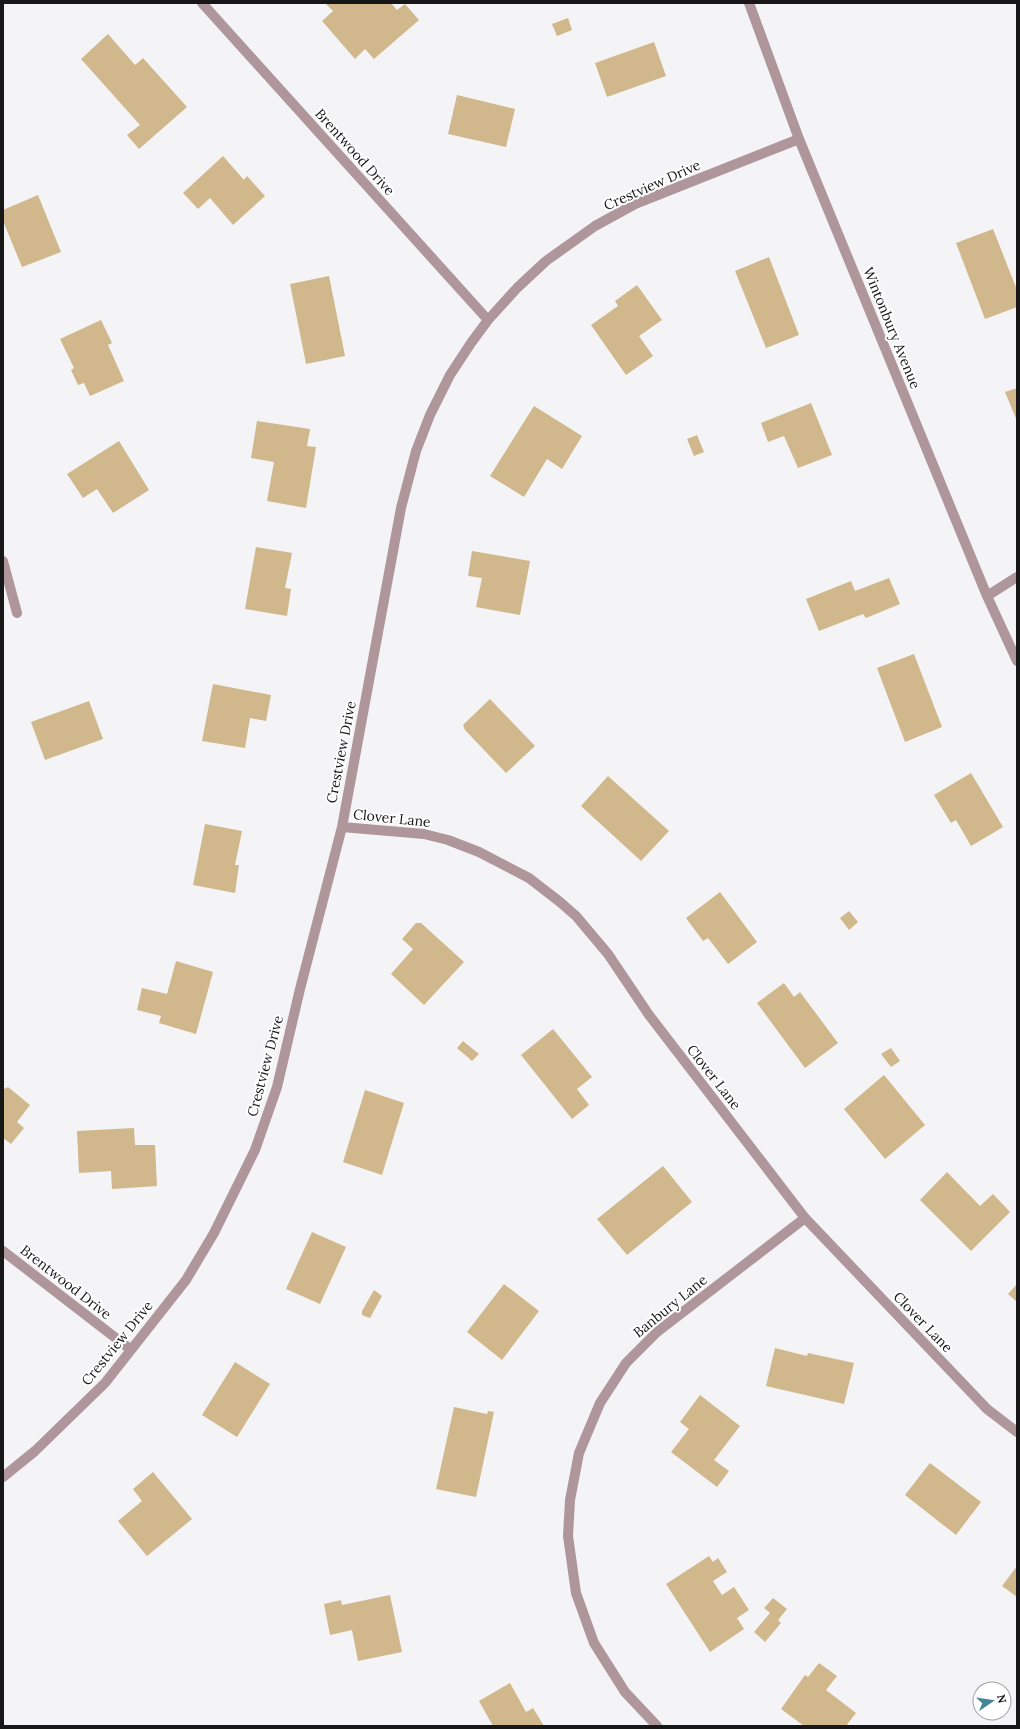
<svg xmlns="http://www.w3.org/2000/svg" width="1020" height="1729" viewBox="0 0 1020 1729" font-family="Lora,serif">
  <rect width="100%" height="100%" fill="#f4f4f6"/>
  <path fill="#d1b78c" d="M325 3H391L397 10 405 4 419 20 374 59 365 49 355 59 322 21 333 11Z
    M568 18 572 30 557 36 552 24Z
    M108 34 135 65 143 58 187 107 139 149 127 135 140 125 81 59Z
    M654 42 666 76 607 97 595 63Z
    M457 95 515 109 506 147 448 134Z
    M223 156 244 180 247 176 265 196 233 225 210 198 198 209 183 193Z
    M38 195 61 252 22 267 3 221V210Z
    M993 229 1017 290V307L985 319 956 243Z
    M769 257 799 335 766 348 735 271Z
    M329 276 345 356 306 364 290 284Z
    M637 285 662 320 639 336 653 356 626 375 591 325 618 306 615 301Z
    M101 320 112 343 108 345 124 381 90 396 84 383 78 385 71 370 74 368 60 339Z
    M1017 388V421L1005 392Z
    M811 403 832 455 798 468 784 436 768 442 761 423Z
    M534 406 582 436 562 469 547 459 524 497 490 476Z
    M257 421 310 429 307 446 316 447 306 508 267 501 274 462 251 458Z
    M697 435 704 452 694 456 687 439Z
    M119 441 149 490 113 513 97 489 83 498 67 474Z
    M256 547 292 553 285 588 291 589 287 616 245 609Z
    M472 551 530 561 520 615 476 607 482 578 468 576Z
    M889 578 900 604 866 618 863 614 819 631 806 599 851 581 855 591Z
    M914 654 942 727 905 742 877 668Z
    M213 684 271 695 266 721 250 718 245 748 202 741Z
    M490 699 535 746 506 773 465 730 463 725Z
    M89 701 103 739 45 760 31 722Z
    M971 773 1003 827 971 846 956 820 951 823 934 795Z
    M608 776 669 831 641 861 581 806Z
    M205 824 242 831 235 865H239L235 893 193 885Z
    M720 892 757 942 728 964 708 938 703 941 686 918Z
    M849 911 858 922 849 930 840 918Z
    M416 923H421L464 962 424 1005 391 974 413 949 402 939Z
    M176 961 213 972 196 1034 159 1023 161 1016 137 1010 142 988 167 994Z
    M784 983 794 997 800 992 838 1043 805 1068 757 1003Z
    M553 1029 592 1077 577 1089 589 1105 572 1119 521 1055Z
    M463 1041 479 1054 472 1061 457 1048Z
    M891 1048 900 1061 891 1067 881 1054Z
    M884 1075 925 1125 885 1159 844 1109Z
    M8 1087 30 1105 17 1122 24 1128 11 1144 3 1138V1088L4 1089Z
    M365 1090 404 1103 382 1175 343 1162Z
    M134 1128 135 1145H155L157 1186 112 1189 111 1171 79 1173 77 1131Z
    M663 1166 692 1202 627 1255 597 1219Z
    M947 1172 980 1206 993 1194 1010 1212 971 1251 920 1200Z
    M312 1232 346 1247 320 1304 286 1289Z
    M504 1284 539 1311 502 1360 467 1332Z
    M1017 1284V1302L1008 1294Z
    M374 1290 382 1296 370 1318 362 1315V1311Z
    M775 1348 807 1356 808 1353 854 1363 844 1404 766 1386Z
    M235 1362 270 1384 237 1437 202 1415Z
    M700 1395 740 1426 714 1460 729 1471 717 1487 671 1452 689 1429 680 1422Z
    M454 1407 487 1414 488 1411 494 1412 476 1497 436 1489Z
    M930 1463 981 1502 956 1535 905 1495Z
    M153 1472 192 1519 147 1556 118 1521 142 1501 133 1489Z
    M709 1556 713 1562 718 1558 727 1572 713 1581 722 1595 734 1587 749 1610 737 1618 744 1629 710 1652 666 1584Z
    M1017 1566V1597L1002 1586Z
    M390 1595 402 1652 358 1661 352 1630 330 1635 324 1604 341 1600 342 1605Z
    M773 1598 787 1609 778 1620 781 1623 765 1642 754 1632 770 1613 764 1608Z
    M819 1663 837 1676 826 1690 856 1713 846 1726H804L781 1709 805 1675 808 1677Z
    M510 1683 526 1712 533 1708 544 1726H493L479 1701Z"/>
  <g fill="none" stroke-linecap="round" stroke-linejoin="round">
    <path stroke="#af969a" stroke-width="10" d="M202 3 488 320
      M749 3 799 139 987 596 1017 661
      M3 561 17 613
      M987 596 1017 577
      M342 827 424 834 448 840 479 852 529 878 560 902 576 916 608 954 649 1015 805 1218 987 1409 1017 1432
      M3 1251 130 1349
      M3 1477 35 1451 105 1383 186 1280 214 1233 255 1150 277 1087 300 989 342 827 401 508 416 451 430 415 450 375 471 343 488 320 517 288 546 261 595 226 635 204 799 139
      M657 1726 625 1692 594 1643 576 1593 568 1536 570 1500 579 1453 600 1403 626 1363 657 1332 805 1218"/>
  </g>
  <g text-anchor="middle" dominant-baseline="central" stroke-width="4" stroke-linejoin="round" paint-order="stroke">
    <g font-size="14" fill="#171718" stroke="#fff">
      <text transform="translate(355 152) rotate(48)">Brentwood Drive</text>
      <text transform="translate(652 185) rotate(-24)">Crestview Drive</text>
      <text transform="translate(892 328) rotate(68)">Wintonbury Avenue</text>
      <text transform="translate(341 752) rotate(-79)">Crestview Drive</text>
      <text transform="translate(392 818) rotate(6)">Clover Lane</text>
      <text transform="translate(265 1066) rotate(-75)">Crestview Drive</text>
      <text transform="translate(714 1077) rotate(52)">Clover Lane</text>
      <text transform="translate(66 1282) rotate(38)">Brentwood Drive</text>
      <text transform="translate(670 1306) rotate(-39)">Banbury Lane</text>
      <text transform="translate(923 1322) rotate(46)">Clover Lane</text>
      <text transform="translate(117 1343) rotate(-51)">Crestview Drive</text>
    </g>
  </g>
  <rect width="1020" height="1729" fill="none" stroke="#171718" stroke-width="8"/>
  <g transform="translate(992 1701) rotate(77)"><circle r="19" fill="#ffffff" stroke="#a2a2a3"/>
  <path d="M0-3L7 15L0 10L-7 15Z" fill="#448597"/>
  <text y="-6" font-size="11" font-weight="bold" text-anchor="middle" fill="#171718">N</text>
  </g>
</svg>
